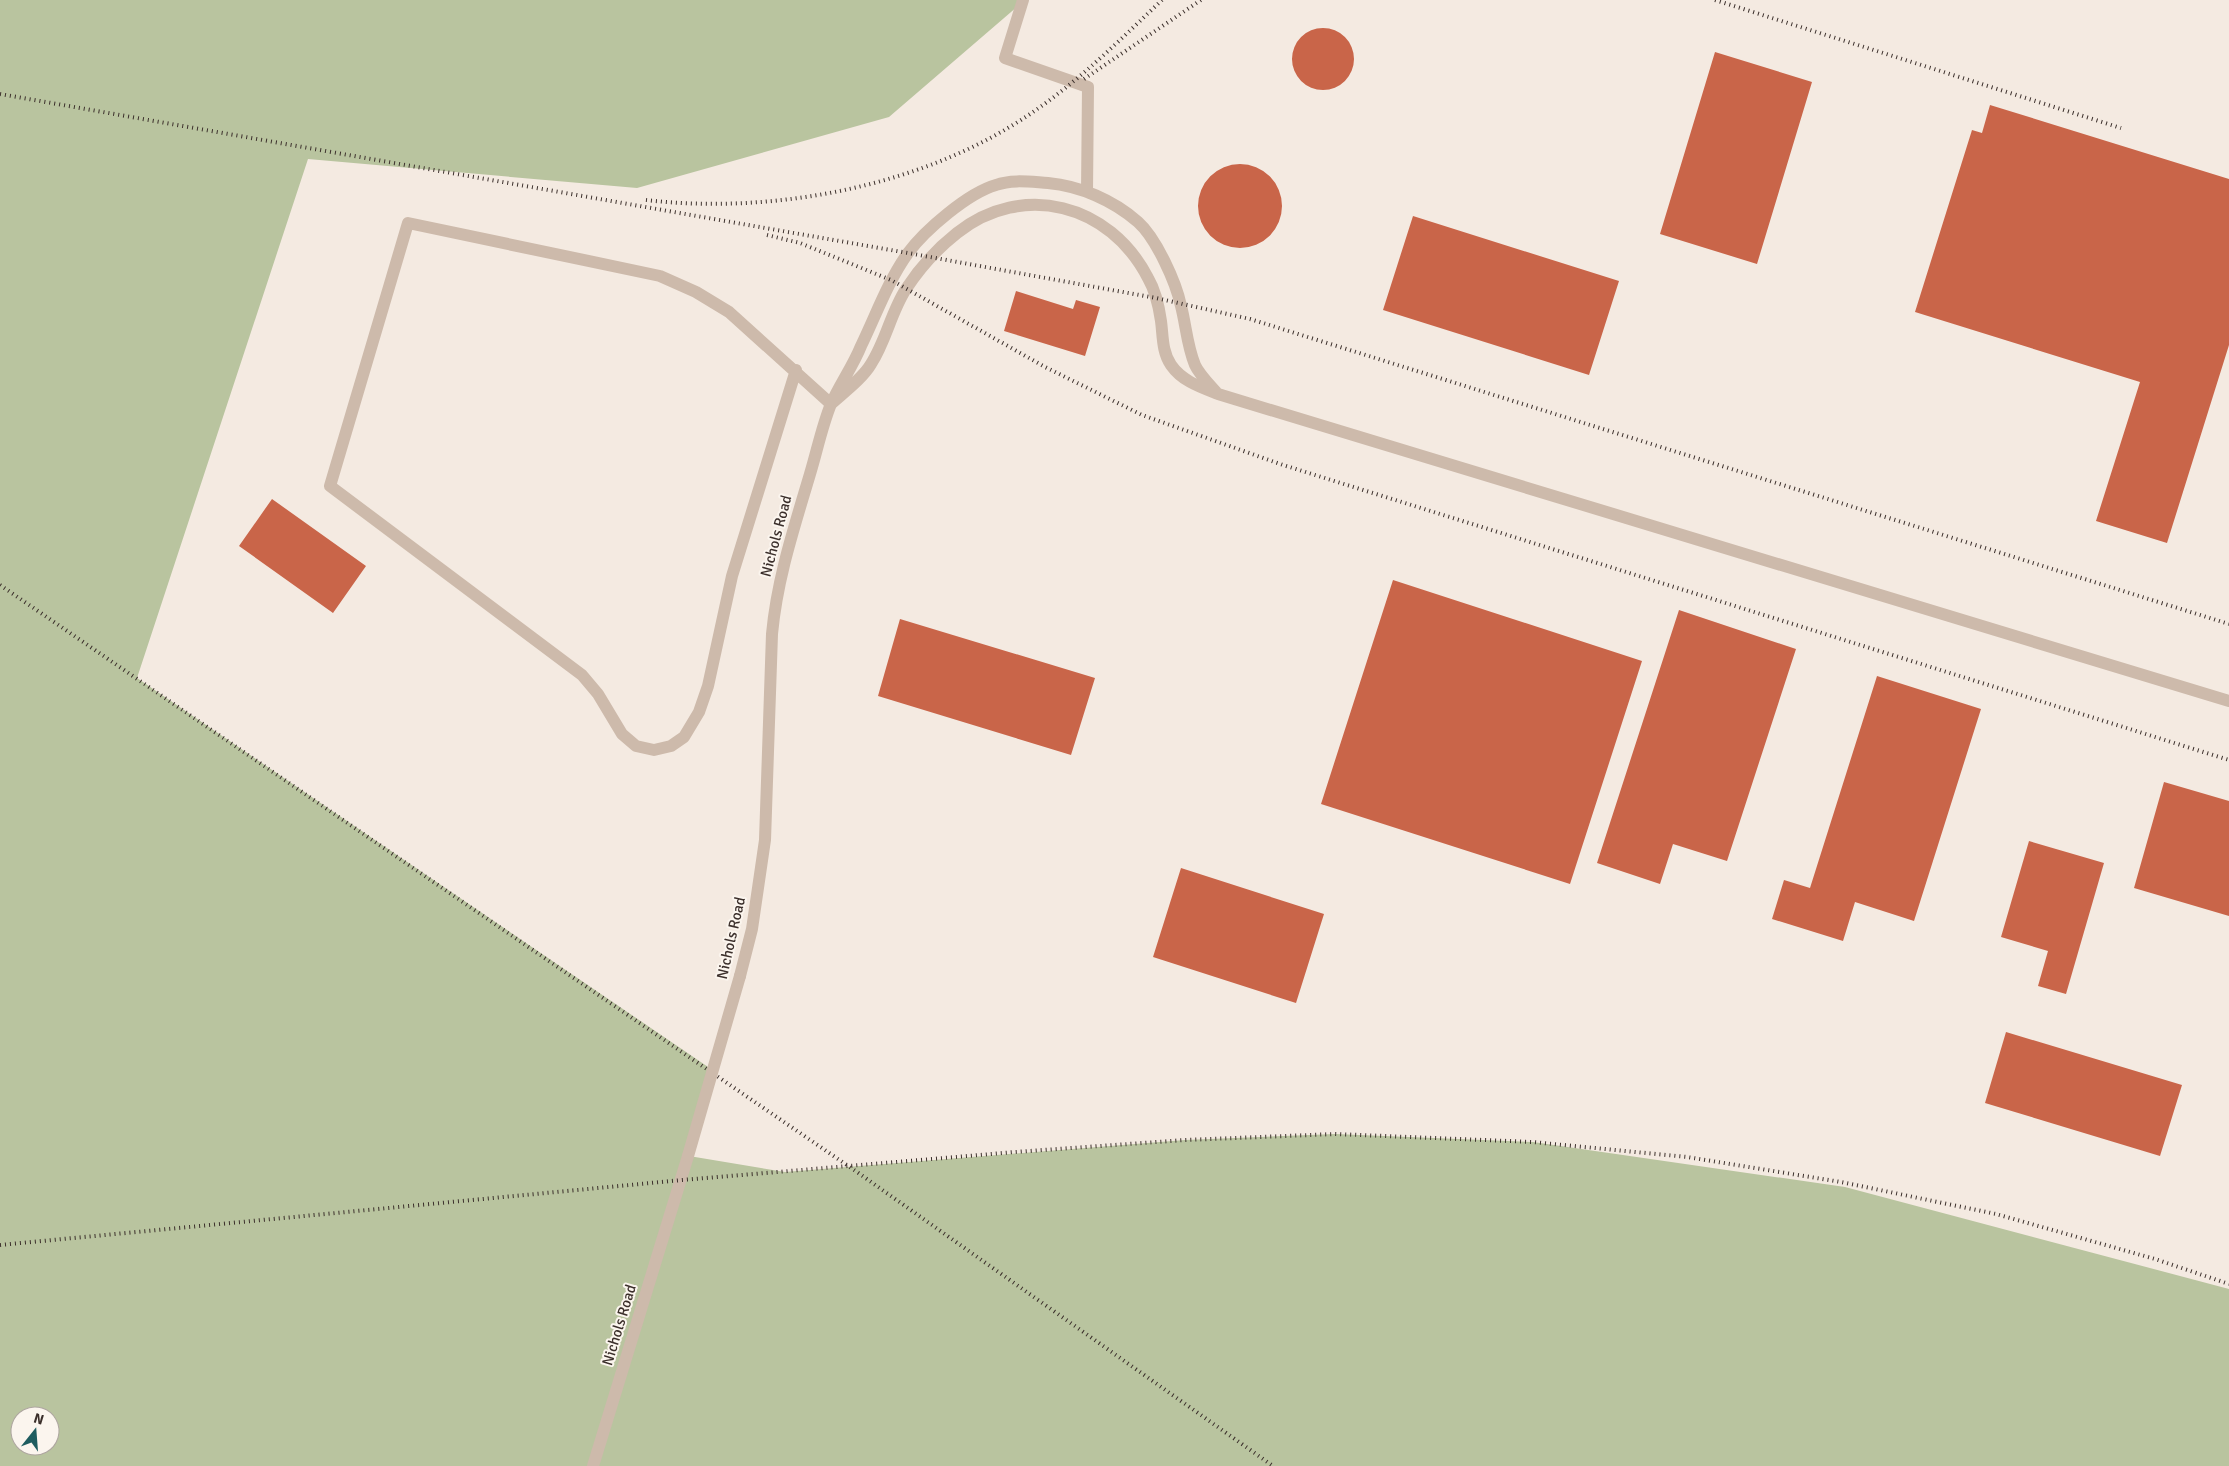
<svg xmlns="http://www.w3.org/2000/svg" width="2229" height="1466" viewBox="0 0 2229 1466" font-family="Signika,sans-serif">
  <rect width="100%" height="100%" fill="#f4eae1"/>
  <path fill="#b9c49f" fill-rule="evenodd" d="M0 0H1025L889 117 637 188 308 159 137 678 714 1071 689 1156 785 1172 1185 1140 1335 1134 1533 1142 1845 1187 2229 1289V1466H0ZM20 1416H50V1446H20Z"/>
  <path fill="#c96549" d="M1292 59a31 31 0 1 1 62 0a31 31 0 1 1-62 0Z
    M1715 52 1812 82 1757 264 1660 234Z
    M1990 105 2229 179V345L2167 543 2096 521 2140 382 1915 312 1972 130 1982 133Z
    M1198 206a42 42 0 1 1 84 0a42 42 0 1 1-84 0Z
    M1413 216 1619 281 1589 375 1383 310Z
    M1016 291 1073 309 1076 300 1100 307 1085 356 1004 331Z
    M272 499 366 566 333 613 239 546Z
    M1393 580 1642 661 1570 884 1321 804Z
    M1679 610 1796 649 1727 861 1673 844 1660 884 1597 863Z
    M900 619 1095 678 1071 755 878 696Z
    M1877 676 1981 709 1914 921 1855 902 1843 941 1772 919 1784 880 1810 888Z
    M2164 782 2229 801V916L2134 888Z
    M2029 841 2104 863 2066 994 2038 986 2048 951 2001 937Z
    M1181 868 1324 914 1296 1003 1153 957Z
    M2006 1032 2182 1085 2160 1156 1985 1103Z"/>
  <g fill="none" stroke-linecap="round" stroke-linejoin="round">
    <path stroke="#cdbaab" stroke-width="12" d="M1023 0 1005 58 1088 87 1087 192
      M796 370 732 576 708 686 699 712 684 737 671 746 654 750 636 746 622 734 598 694 582 675 330 486 408 223 660 276 696 292 729 312 831 404
      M831 404C843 393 863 378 871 364 886 341 891 312 906 289 919 269 938 248 957 233 1023 181 1110 204 1148 278 1155 290 1159 307 1161 321 1163 336 1162 352 1171 365 1182 381 1200 387 1218 394L2229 701
      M740 976 752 929 765 840 772 634C777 579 794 528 810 474 817 451 822 426 831 404 840 384 853 366 861 346 876 315 888 281 908 253 925 230 968 193 996 185 1012 179 1031 182 1048 183 1080 186 1113 200 1138 222 1156 238 1176 282 1181 306 1186 325 1187 346 1195 365 1199 374 1209 384 1216 392
      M593 1466 688 1156"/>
    <path stroke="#3b2f2b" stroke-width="4" stroke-dasharray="1 4" stroke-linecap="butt" d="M1715 0 2121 128
      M1084 79 1201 0
      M0 94 908 253 1156 298 1250 319 2229 624
      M646 200C774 215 926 186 1033 112 1080 80 1121 39 1162 0
      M767 235 800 243 891 280 1045 367 1142 415 1283 465 2229 760
      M0 585 857 1172 1273 1466
      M0 1245 682 1180 1015 1152 1185 1140 1335 1134 1533 1142 1687 1157 1841 1182 1996 1214 2155 1259 2229 1284"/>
    <path stroke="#cdbaab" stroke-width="12" d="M688 1156 740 976"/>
  </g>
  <g text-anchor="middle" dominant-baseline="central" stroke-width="4" stroke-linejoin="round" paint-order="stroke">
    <g font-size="15" fill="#3b2f2b" stroke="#fbf5ee">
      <text transform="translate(776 536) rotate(-75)">Nichols Road</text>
      <text transform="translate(731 938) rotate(-77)">Nichols Road</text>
      <text transform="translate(619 1325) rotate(-73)">Nichols Road</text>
    </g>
  </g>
  <g transform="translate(35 1431) rotate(17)"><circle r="24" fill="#fbf5ee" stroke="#aea6a0"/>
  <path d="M0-4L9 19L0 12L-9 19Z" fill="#1e5c5f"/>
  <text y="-8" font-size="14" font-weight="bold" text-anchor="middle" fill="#3b2f2b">N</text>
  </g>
</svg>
